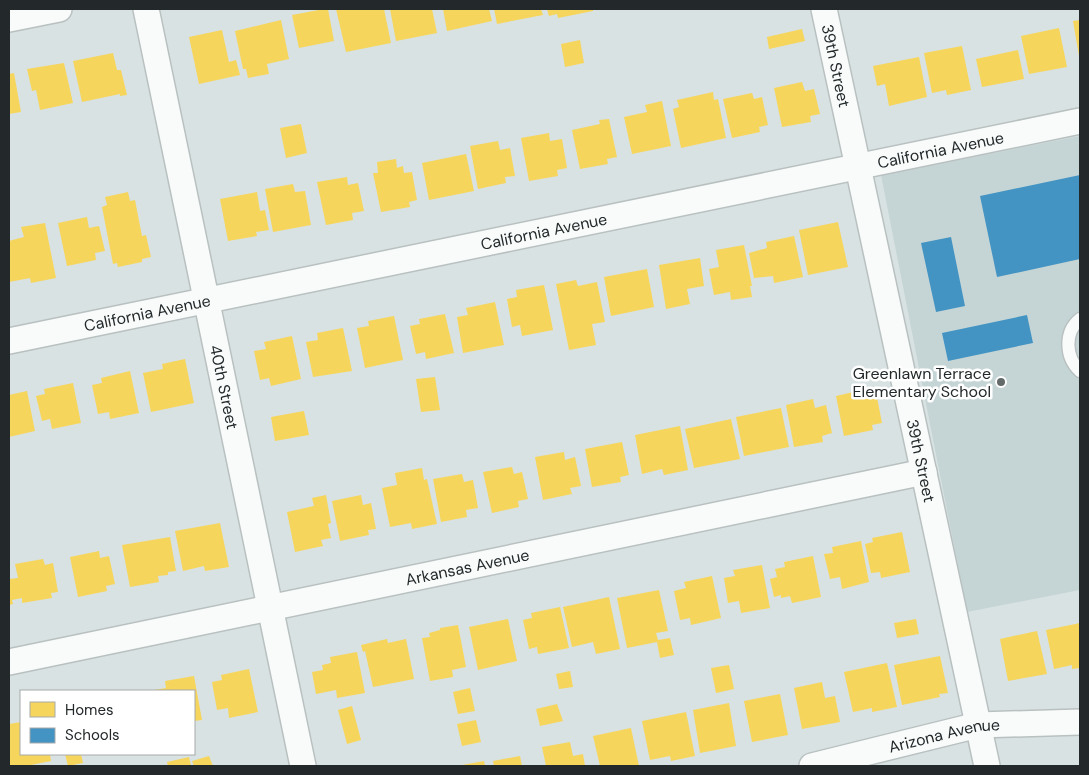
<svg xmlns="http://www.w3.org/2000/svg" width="1089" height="775" viewBox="0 0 1089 775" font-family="'DM Sans',sans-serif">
  <rect width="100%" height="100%" fill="#d9e2e2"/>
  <path fill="#c5d5d6" d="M1080 136V590L967 612 881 175Z"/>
  <path fill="#f6d55c" d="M324 9H328L334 41 299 48 292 15Z
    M336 9H384L391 43 346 52Z
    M390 9H432L437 33 396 41Z
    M443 9H489L492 21 447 31Z
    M494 9H541L543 15 497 24Z
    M547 9H593V11L558 18 557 14 549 16Z
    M281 20 289 59 267 64 269 74 248 78 246 69H243L235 31Z
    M1080 20V56H1079L1073 21Z
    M1059 28 1067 67 1029 74 1021 36Z
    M802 29 805 41 769 49 767 37Z
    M222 30 229 62 236 60 240 75 199 84 189 37Z
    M580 40 584 63 565 67 561 44Z
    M962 46 971 90 947 95 946 90 932 93 924 53Z
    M1018 50 1024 79 982 87 976 59Z
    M113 53 117 70H121L127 95 120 96V94L82 102 73 61Z
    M919 57 927 97 889 106 885 84 877 86 873 66Z
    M64 63 73 103 40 110 36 90 32 91 27 69Z
    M14 73 21 112 9 114V74Z
    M802 82 805 91 814 89 820 114 810 116 811 122 782 127 774 88Z
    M713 92 714 100 718 99 726 138 681 148 673 109 679 107 677 100Z
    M752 93 754 99 762 97 768 125 759 127 760 132 732 138 723 99Z
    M662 101 671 146 632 154 624 117 647 112 645 105Z
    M609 119 617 157 607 159 608 164 580 169 572 130 600 124 599 120Z
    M301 124 307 153 286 158 280 128Z
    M549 133 550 141 562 139 567 168 557 170 558 176 529 181 521 138Z
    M498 141 500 150 510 148 515 176 505 177 506 183 478 189 470 146Z
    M466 154 474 191 429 200 422 163Z
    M396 159 397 168 403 166 404 173 412 172 417 200 409 202 410 207 381 212 373 173H378L377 162Z
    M347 177 348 185 358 183 364 211 352 213 353 220 326 225 317 182Z
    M293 184 295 192 305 191 311 225 273 232 265 189Z
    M128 192 130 201 135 200 142 236 146 235 151 257 142 259V262L118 267 117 263 113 264 102 207 107 205 105 197Z
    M257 192 260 211 265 210 269 230 256 232 257 236 228 241 220 199Z
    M87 217 89 228 99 226 105 251 95 253 96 260 67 266 58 223Z
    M838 222 848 267 808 275 799 230Z
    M45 223 56 278 31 283 30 278 9 282V241L24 237 21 227Z
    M794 236 803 277 774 283 773 276 754 278 749 253 767 248 766 242Z
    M744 245 752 286H750L752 297 731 300 730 292 714 295 709 269 719 267 716 250Z
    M700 258 704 286 687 289 690 304 666 309 659 265Z
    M647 269 654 307 611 316 604 277Z
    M576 280 578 286 597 282 605 322 592 324 596 345 569 350 556 284Z
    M544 285 553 330 522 336 520 325 512 327 507 299 517 297 516 290Z
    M495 302 504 345 463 353 457 317 468 315 466 308Z
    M445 314 454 353 426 359 425 352 416 354 410 326 420 324 419 319Z
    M394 316 403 360 365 368 357 328 369 326 368 321Z
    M343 328 352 371 313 377 306 342 318 340 317 333Z
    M292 336 301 379 271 386 269 378 260 380 254 351 266 349 264 342Z
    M185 359 194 403 151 412 143 373 163 369 162 364Z
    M130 371 139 413 110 419 109 412 98 414 92 385 102 383 101 378Z
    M435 377 440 410 421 412 416 379Z
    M73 383 81 423 52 429 50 419 42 421 36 396 45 394 44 389Z
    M875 387 882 423 872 425 873 430 844 436 836 396Z
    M27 391 35 431 9 437V395Z
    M813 399 815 408 826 405 832 433 822 436 823 442 794 447 786 405Z
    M781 408 789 447 744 456 736 417Z
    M304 411 309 435 275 441 271 417Z
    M731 419 740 459 694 468 685 429Z
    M680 426 688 470 664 475 662 469 642 474 635 435Z
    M622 442 629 475 620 477 621 482 592 487 585 449Z
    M564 452 565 460 575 457 581 486 570 488 572 494 543 500 535 457Z
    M512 467 514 474 522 472 528 499 518 501 519 507 492 513 483 472Z
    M422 468 424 480 427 479 437 524 412 529 411 523 390 527 382 488 397 485 395 473Z
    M462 474 464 482 473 480 478 508 466 510 467 517 441 522 433 479Z
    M326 495 331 523 328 524 331 538 321 540 323 546 295 552 287 512 314 506 312 498Z
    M361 495 363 505 371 503 376 529 368 530 369 535 340 541 332 501Z
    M220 523 229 567 205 571 204 566 183 571 175 531Z
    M902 532 910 572 881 578 880 572 871 573 865 544 873 542 872 538Z
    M170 537 176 571 168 572V575L158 576 159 582 130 587 122 545Z
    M861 541 869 582 842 589 840 577 830 579 824 554 833 553 832 547Z
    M99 551 100 558 109 556 115 584 106 586 107 591 78 597 70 557Z
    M813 556 821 597 792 603 790 596 781 598V595L774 597 770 579 777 577 775 569 785 567 784 562Z
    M43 559 45 565 53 563 58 592 51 593 52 598 22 603V598L12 600 13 604 9 605V579L18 578 15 564Z
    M762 565 770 608 741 613 739 601 728 603 724 578 735 576 733 570Z
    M712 576 721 618 691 625 690 618 680 620 674 591 686 588 684 582Z
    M659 590 668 631 656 633 658 640 670 638 674 655 660 658 657 642 627 648 617 598Z
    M609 597 620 649 596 654 593 642 572 647 563 607Z
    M560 607 569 648 538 654 537 647 529 649 523 620 532 618 531 613Z
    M508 619 517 661 478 670 469 627Z
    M916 619 919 634 897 638 894 623Z
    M1080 623V668L1072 669V665L1054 669 1046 630Z
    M458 625 466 667 452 670 453 677 430 681 422 638 430 637 429 633 440 630V628Z
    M1037 631 1047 674 1008 681 1000 639Z
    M387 639 388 643 406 639 414 679 373 687 365 651 363 652 361 645Z
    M357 652 365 693 337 698 336 690 316 694 312 672 323 670 322 665 331 663 330 657Z
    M940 656 948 693 939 694 940 697 902 705 894 665Z
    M887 663 897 707 872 712V708L853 712 844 672Z
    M729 665 734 689 716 693 711 668Z
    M249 669 258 712 229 718 228 708 217 710 212 682 222 680 221 675Z
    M570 671 573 687 559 689 556 674Z
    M194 676 202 720 194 721V691L154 690 166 688 165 681Z
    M822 682 825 698 835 696 840 722 802 729 794 688Z
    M470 688 475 711 458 714 453 692Z
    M780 694 788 735 752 742 744 701Z
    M729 703 736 746 700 753 693 710Z
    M557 704 563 721 540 726 536 709Z
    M352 706 361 740 347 744 338 710Z
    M686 712 695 756 671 761 670 756 650 760 642 721Z
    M476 720 481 742 462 746 457 724Z
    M21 722V754H50L51 761 31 765 32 766H9V724Z
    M631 728 639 766H600L593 736Z
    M570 742 573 756 583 754 585 766H546L542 747Z
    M65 754H81L83 763 68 766Z
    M209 756 213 766H194L192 761Z
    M520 756 522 766H494L493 761Z
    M189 757 191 766H168L167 762Z
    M484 761 485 766H462V765Z"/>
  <path fill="#4393c3" d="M1080 175V259L997 277 980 196Z
    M951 237 965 306 936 312 921 243Z
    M1027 315 1033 343 948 361 942 333Z"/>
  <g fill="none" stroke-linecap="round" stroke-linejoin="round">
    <defs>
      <path id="service" d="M1080 319C1064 332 1065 357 1080 371"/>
      <g id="minor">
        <path id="s1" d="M146 9 303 766"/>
        <path id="s2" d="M824 9 987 766"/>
        <path d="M9 19 59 9"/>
        <path id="s3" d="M9 341 1080 121"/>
        <path id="s4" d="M9 662 924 472"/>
        <path id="s5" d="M812 766 978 725 1080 722"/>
      </g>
    </defs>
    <use href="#service" stroke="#b9c0c0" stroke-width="15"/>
    <use href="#minor" stroke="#b9c0c0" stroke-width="28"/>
    <use href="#service" stroke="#f9fbfb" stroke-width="12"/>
    <use href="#minor" stroke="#f9fbfb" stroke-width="25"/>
  </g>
  <circle fill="#636a6a" stroke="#fff" stroke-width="2" cx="1001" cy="382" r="5"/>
  <g text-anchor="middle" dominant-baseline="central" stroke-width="5" stroke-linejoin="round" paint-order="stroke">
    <g font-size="16" fill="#23292a" stroke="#fff">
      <text stroke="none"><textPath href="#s2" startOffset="58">39th Street</textPath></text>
      <text stroke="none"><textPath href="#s3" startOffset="951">California Avenue</textPath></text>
      <text stroke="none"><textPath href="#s3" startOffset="546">California Avenue</textPath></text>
      <text stroke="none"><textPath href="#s3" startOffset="141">California Avenue</textPath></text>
      <text stroke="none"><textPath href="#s1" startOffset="386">40th Street</textPath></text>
      <text stroke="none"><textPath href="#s2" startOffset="462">39th Street</textPath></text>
      <text stroke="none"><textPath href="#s4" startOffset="468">Arkansas Avenue</textPath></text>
      <text stroke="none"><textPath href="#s5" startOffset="136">Arizona Avenue</textPath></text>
    </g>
    <g font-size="16" fill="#23292a" stroke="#fff" text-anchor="end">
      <text x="991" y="373">Greenlawn Terrace<tspan x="991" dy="18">Elementary School</tspan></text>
    </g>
  </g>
  <rect width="1089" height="775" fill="none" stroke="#23292a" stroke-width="20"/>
  <rect x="20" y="690" width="175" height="65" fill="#ffffff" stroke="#a7a9aa"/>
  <rect x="30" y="702" width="25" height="15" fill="#f6d55c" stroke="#a7a9aa"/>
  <text x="65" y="715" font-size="15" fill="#23292a">Homes</text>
  <rect x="30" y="728" width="25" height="15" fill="#4393c3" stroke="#a7a9aa"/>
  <text x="65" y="740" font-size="15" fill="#23292a">Schools</text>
</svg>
